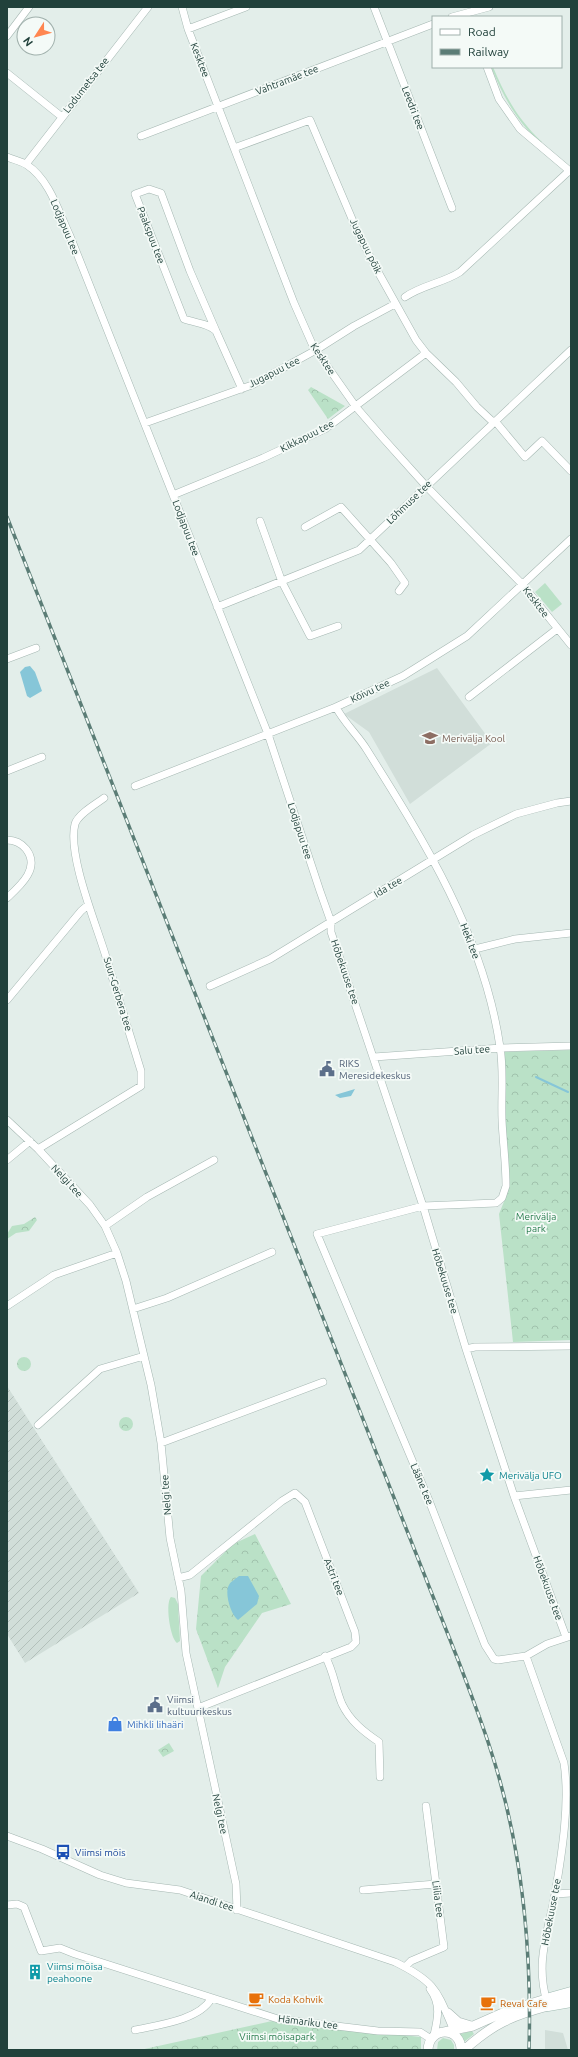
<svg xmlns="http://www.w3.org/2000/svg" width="578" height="2057" viewBox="0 0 578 2057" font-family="Ubuntu,sans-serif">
  <defs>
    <pattern id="industrial-furrows" width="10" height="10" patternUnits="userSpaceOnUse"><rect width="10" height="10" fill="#d1ded9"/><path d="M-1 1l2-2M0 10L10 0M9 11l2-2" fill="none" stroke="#b3c0bb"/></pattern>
    <pattern id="forest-crowns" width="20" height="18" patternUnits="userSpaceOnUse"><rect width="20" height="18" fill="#bae1c7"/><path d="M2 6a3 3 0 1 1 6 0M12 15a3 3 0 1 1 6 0" fill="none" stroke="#a0c2ac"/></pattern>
  </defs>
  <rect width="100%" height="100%" fill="#e3eeea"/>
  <path fill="#d1ded9" d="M437 668 492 743 410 804 369 732 344 714Z
    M545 2030 563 2033 568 2050H545Z"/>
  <path fill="url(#industrial-furrows)" d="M7 1386 139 1593 25 1663 7 1634Z"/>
  <path fill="#bae1c7" d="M491 67H493C506 98 518 119 542 142L541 144C516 120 504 98 491 67Z
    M545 583 562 604 552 612 535 592Z
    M171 1597 175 1598 178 1604 180 1641 177 1643C170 1638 165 1603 171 1597Z
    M472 2031 474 2034 464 2042 460 2034Z
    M443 2038 451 2040 454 2045V2050H437L438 2042Z"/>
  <path fill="url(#forest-crowns)" d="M311 387 345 406 328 419 308 390Z
    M571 1050V1340L513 1342 499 1214 507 1194 502 1052Z
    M35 1217 37 1220 29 1231 16 1233 7 1239V1234L12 1226 24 1224Z
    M17 1364a7 7 0 1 1 14 0a7 7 0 1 1-14 0Z
    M119 1424a7 7 0 1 1 14 0a7 7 0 1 1-14 0Z
    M255 1534 291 1604 262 1613 225 1667 218 1688 196 1629 201 1576 233 1544Z
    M169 1743 174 1751 163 1757 158 1750Z
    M272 2021 421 2037V2050H140Z"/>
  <path fill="#86c6d8" d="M30 666 35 672 42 691 30 698 27 696 20 672 25 667Z
    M355 1089 351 1096 340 1098 335 1095Z
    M239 1576H248L259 1596 257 1604 238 1620C231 1615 224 1593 229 1585 231 1581 236 1579 239 1576Z"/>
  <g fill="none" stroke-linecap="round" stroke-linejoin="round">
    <path stroke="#86c6d8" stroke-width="2" d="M536 1077 568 1092"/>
    <defs>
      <path id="minor" d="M182 7 188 29 294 303 313 346 356 407 382 437 426 486 522 584 571 645
        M374 7 452 208
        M452 17 489 7
        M188 29 246 7
        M7 36 29 7
        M487 67 499 99 520 129 571 172
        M7 73 62 117
        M141 136 433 24
        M234 148 310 120 358 233 377 270 416 340 426 353 456 382 477 407 493 422
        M7 157C14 160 21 161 27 165 50 180 59 213 70 236L268 734 320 891 331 922V932L423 1206 466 1349 514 1496 566 1637
        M26 164 148 7
        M405 297C422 285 443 283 460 272L569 171
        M216 331 190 271 161 193 149 189 135 194 184 319C195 323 208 323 216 331L242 389
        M495 421 525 457 542 441 571 471
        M145 423 252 385 316 350 354 326 395 304
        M173 495 263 458 325 429 426 353
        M260 521 282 582 310 636 338 626
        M305 527 341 507 391 563 405 583 399 591
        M217 607 359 550 571 350
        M7 659 36 648
        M469 697 557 629
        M336 707C344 723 358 735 367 750 425 842 484 937 500 1047 504 1070 501 1096 502 1120 503 1142 506 1164 506 1186L502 1198 496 1203 423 1206 317 1234 428 1498 485 1645 494 1659 498 1660 526 1656 547 1644 571 1636
        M7 771 42 757
        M135 786 336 707 403 676 467 636 571 539
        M7 840C15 840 21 843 26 849 41 868 20 886 7 898
        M475 949 515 939 571 933
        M210 986 270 959 473 835 516 814 557 803 571 801
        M7 1000 81 911 88 905
        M374 1057 501 1048 571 1046
        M7 1120 38 1149 90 1205 105 1226 117 1253 126 1281 151 1385 161 1443 170 1538 181 1591 186 1653 236 1884 237 1910
        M38 1149 141 1086V1071C129 1033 118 995 106 957 97 926 67 855 75 824 78 814 96 804 104 798
        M7 1160 30 1141
        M105 1226 147 1197 214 1160
        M7 1306 54 1275 117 1253
        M133 1309 167 1298 272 1252
        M466 1349 475 1347 571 1346
        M38 1425 100 1369 144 1356
        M161 1443 323 1382
        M514 1496 571 1490
        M178 1578 190 1575 282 1501 295 1493 305 1502 355 1632 356 1642 351 1647 198 1708
        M325 1656C334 1672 335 1688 342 1704 350 1721 364 1732 379 1742L380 1777
        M526 1656 564 1763C570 1803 562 1853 555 1894 548 1933 535 1962 547 2002
        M7 1836 42 1849 100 1875 126 1883 180 1890 395 1962C438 1983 437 1992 455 2033
        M363 1890 436 1884
        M555 1894 571 1893
        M7 1905 17 1904 24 1907 41 1951 60 1948 75 1954 278 2019 378 2031 420 2032 431 2039
        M405 1967 411 1961 444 1947 426 1806
        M430 1989C441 2004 438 2018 434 2035
        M135 2030C158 2025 199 2020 211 1999"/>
      <path id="tertiary" d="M448 2013 458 2022 471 2026
        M444 2032 473 2026 507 2011 546 1999
        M428 2050C429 2026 461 2026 461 2050
        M464 2050C493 2024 511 2016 548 2006"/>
      <path id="secondary" d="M546 1999 571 1992
        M548 2006 571 2002"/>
    </defs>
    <use href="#minor" stroke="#a5b7b2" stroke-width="8"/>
    <use href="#tertiary" stroke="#a5b7b2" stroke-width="10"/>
    <use href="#secondary" stroke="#a0bbb3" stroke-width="11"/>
    <use href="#minor" stroke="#fff" stroke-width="7"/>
    <use href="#tertiary" stroke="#fff" stroke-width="9"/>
    <use href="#secondary" stroke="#fff" stroke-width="10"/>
    <defs>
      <path id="rail" d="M7 517 460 1665C470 1692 481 1720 490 1748 522 1845 532 1948 529 2050"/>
    </defs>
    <use href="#rail" stroke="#5b7d76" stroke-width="3.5"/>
    <use href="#rail" stroke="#f4faf7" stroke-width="2" stroke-dasharray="6" stroke-linecap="butt"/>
  </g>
  <defs>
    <symbol id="school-bare" viewBox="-9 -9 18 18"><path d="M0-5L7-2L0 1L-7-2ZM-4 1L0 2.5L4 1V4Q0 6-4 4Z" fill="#8d6e63" stroke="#f4faf7" stroke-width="2.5" paint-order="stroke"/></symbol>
    <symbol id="civic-bare" viewBox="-9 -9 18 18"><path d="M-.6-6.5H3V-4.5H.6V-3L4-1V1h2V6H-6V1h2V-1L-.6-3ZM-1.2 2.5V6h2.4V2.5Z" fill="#5c6f8a" stroke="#f4faf7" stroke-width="2.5" paint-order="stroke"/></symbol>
    <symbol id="sight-bare" viewBox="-9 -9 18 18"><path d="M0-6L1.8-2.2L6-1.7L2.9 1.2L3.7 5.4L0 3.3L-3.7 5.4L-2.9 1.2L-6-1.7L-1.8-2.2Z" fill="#0f9aa8" stroke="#f4faf7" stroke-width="2.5" paint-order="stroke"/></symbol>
    <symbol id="shop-bare" viewBox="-9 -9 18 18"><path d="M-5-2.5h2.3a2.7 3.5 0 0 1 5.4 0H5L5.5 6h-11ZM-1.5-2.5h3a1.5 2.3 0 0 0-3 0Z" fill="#3f7fe0" stroke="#f4faf7" stroke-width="2.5" paint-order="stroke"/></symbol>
    <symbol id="bus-bare" viewBox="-9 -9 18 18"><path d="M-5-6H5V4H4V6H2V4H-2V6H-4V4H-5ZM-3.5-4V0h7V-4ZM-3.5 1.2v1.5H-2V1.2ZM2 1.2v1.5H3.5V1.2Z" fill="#1a4fb4" stroke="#f4faf7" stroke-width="2.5" paint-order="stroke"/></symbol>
    <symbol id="building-bare" viewBox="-9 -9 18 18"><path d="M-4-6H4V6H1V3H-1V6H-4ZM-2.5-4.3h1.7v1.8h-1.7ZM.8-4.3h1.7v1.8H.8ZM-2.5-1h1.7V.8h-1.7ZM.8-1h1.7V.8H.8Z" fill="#0f9aa8" stroke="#f4faf7" stroke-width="2.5" paint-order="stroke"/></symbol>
    <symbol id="cafe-bare" viewBox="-9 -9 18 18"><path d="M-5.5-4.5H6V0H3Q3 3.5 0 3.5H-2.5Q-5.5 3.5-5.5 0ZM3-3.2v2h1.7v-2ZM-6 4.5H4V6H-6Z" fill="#e8710a" stroke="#f4faf7" stroke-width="2.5" paint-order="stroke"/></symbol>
  </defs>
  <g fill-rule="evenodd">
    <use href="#school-bare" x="419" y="727" width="22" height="22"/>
    <use href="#civic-bare" x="316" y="1058" width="22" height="22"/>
    <use href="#sight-bare" x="476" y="1464" width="22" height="22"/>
    <use href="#civic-bare" x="144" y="1694" width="22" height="22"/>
    <use href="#shop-bare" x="104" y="1713" width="22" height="22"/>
    <use href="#bus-bare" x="52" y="1841" width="22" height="22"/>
    <use href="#building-bare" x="24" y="1961" width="22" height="22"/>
    <use href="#cafe-bare" x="245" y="1988" width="22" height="22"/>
    <use href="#cafe-bare" x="477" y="1992" width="22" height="22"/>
  </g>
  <g text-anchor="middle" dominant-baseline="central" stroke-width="3.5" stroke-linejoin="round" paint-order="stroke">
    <g font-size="10" fill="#21413b" stroke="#f4faf7">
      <text transform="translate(200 60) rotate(69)">Kesktee</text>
      <text transform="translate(287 80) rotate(-21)">Vahtramäe tee</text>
      <text transform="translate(86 85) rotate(-52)">Lodumetsa tee</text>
      <text transform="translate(413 108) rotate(69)">Leedri tee</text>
      <text transform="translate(65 227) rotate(67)">Lodjapuu tee</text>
      <text transform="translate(151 235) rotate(69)">Paakspuu tee</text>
      <text transform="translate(366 246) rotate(64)">Jugapuu põik</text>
      <text transform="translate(323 359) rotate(56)">Kesktee</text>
      <text transform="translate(274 372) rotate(-27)">Jugapuu tee</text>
      <text transform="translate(307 436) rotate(-27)">Kikkapuu tee</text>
      <text transform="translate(409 502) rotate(-44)">Lõhmuse tee</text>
      <text transform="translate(186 528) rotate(69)">Lodjapuu tee</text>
      <text transform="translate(536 602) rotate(52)">Kesktee</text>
      <text transform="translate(370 691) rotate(-25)">Kõivu tee</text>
      <text transform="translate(300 831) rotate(72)">Lodjapuu tee</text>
      <text transform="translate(388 887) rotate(-31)">Ida tee</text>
      <text transform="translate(470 941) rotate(69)">Heki tee</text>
      <text transform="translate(345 972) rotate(71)">Hõbekuuse tee</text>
      <text transform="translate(118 994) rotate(73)">Suur-Gerbera tee</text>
      <text transform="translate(472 1050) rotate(-4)">Salu tee</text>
      <text transform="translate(67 1181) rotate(47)">Nelgi tee</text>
      <text transform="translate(445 1281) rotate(73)">Hõbekuuse tee</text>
      <text transform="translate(422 1484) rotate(67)">Lääne tee</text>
      <text transform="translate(166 1495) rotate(-94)">Nelgi tee</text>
      <text transform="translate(334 1577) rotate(69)">Astri tee</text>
      <text transform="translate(548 1588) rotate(70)">Hõbekuuse tee</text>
      <text transform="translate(220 1814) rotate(78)">Nelgi tee</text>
      <text transform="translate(438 1899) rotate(83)">Liilia tee</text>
      <text transform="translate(212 1901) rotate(18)">Aiandi tee</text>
      <text transform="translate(551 1912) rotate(-79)">Hõbekuuse tee</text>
      <text transform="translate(308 2022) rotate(7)">Hämariku tee</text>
    </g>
    <g font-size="10" fill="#785e54" stroke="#f4faf7" text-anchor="start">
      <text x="442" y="738">Merivälja Kool</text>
    </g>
    <g font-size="10" fill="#4e5e75" stroke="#f4faf7" text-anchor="start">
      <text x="339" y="1063">RIKS<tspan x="339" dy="12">Meresidekeskus</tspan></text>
      <text x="167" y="1699">Viimsi<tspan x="167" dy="12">kultuurikeskus</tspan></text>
    </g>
    <g font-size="10" fill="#277c4d" stroke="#f4faf7">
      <text x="536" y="1216">Merivälja<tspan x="536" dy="12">park</tspan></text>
      <text x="277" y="2036">Viimsi mõisapark</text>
    </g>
    <g font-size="10" fill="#0d838f" stroke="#f4faf7" text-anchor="start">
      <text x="499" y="1475">Merivälja UFO</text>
      <text x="47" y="1966">Viimsi mõisa<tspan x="47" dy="12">peahoone</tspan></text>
    </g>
    <g font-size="10" fill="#366cbe" stroke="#f4faf7" text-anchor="start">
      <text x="127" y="1724">Mihkli lihaäri</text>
    </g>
    <g font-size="10" fill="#164399" stroke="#f4faf7" text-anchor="start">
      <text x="75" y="1852">Viimsi mõis</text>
    </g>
    <g font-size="10" fill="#c56008" stroke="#f4faf7" text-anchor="start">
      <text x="268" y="1999">Koda Kohvik</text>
      <text x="500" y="2003">Reval Cafe</text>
    </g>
  </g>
  <rect width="578" height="2057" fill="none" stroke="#21413b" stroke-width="16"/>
  <rect x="432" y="16" width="130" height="52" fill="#f4faf7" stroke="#a0b0ac"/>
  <rect x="440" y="29" width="20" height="6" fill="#ffffff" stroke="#a0b0ac"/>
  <text x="468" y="36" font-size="12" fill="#21413b">Road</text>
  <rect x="440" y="49" width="20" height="6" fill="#5b7d76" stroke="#a0b0ac"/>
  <text x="468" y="56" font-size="12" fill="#21413b">Railway</text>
  <g transform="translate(36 36) rotate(234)"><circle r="19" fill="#f4faf7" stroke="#a0b0ac"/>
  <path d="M0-3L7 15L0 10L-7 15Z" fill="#ff8650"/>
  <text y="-6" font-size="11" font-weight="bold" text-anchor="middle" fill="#21413b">N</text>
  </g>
</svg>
